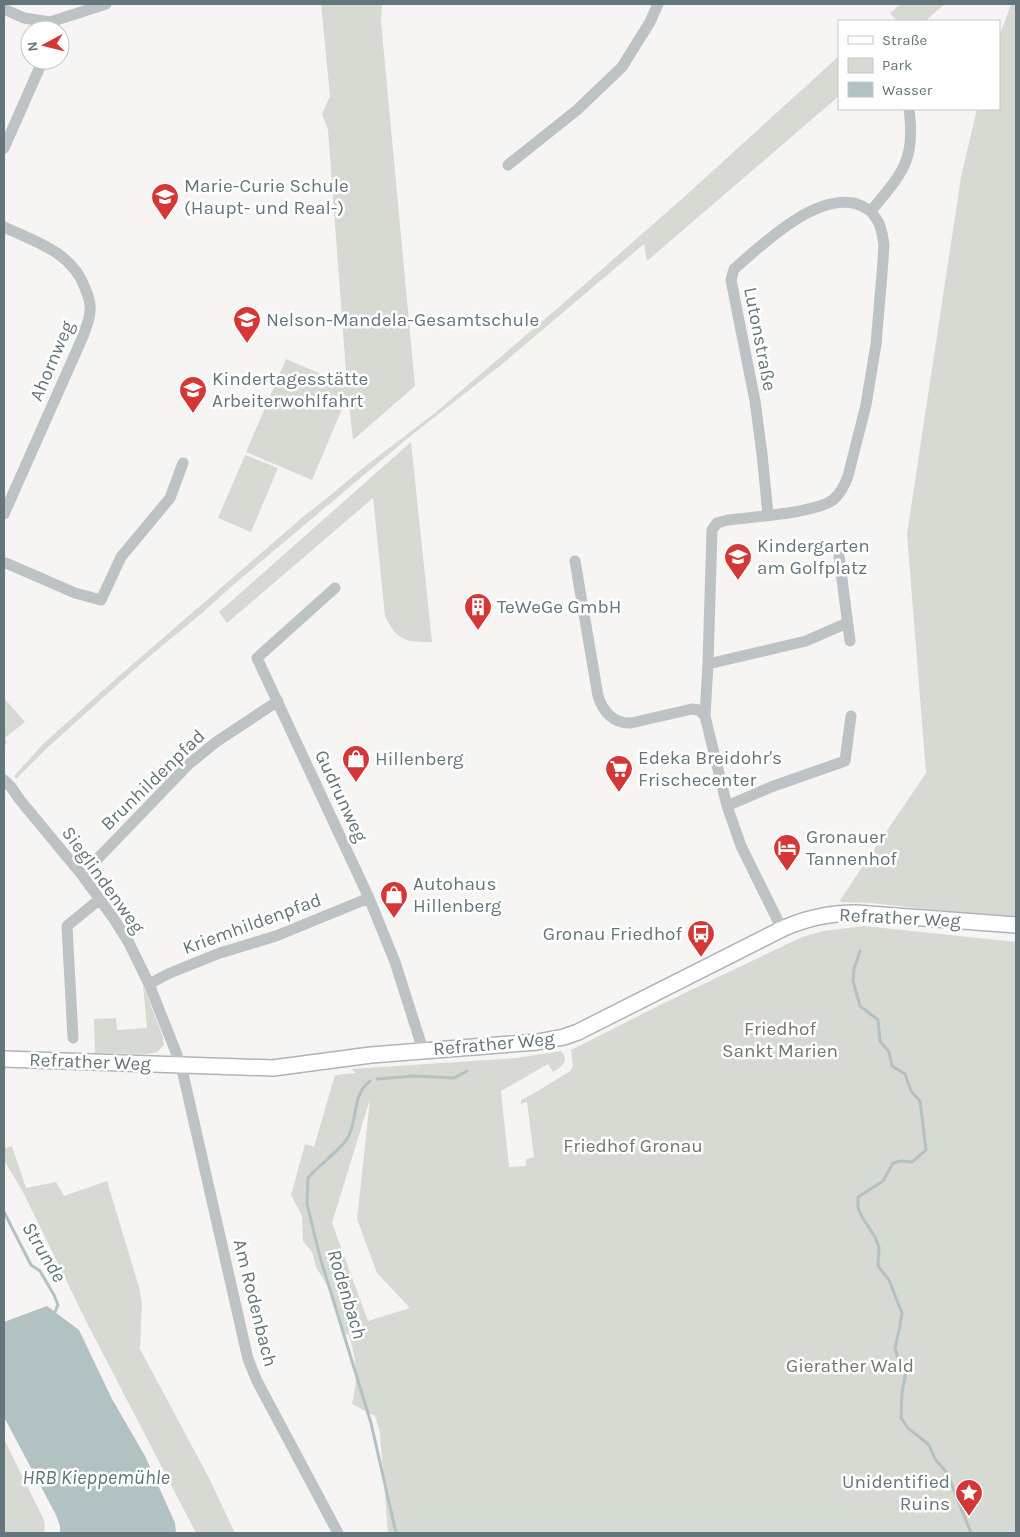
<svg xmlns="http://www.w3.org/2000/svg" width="1020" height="1537" viewBox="0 0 1020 1537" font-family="Karla,sans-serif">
  <rect width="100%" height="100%" fill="#f6f5f3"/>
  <path fill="#d7dad2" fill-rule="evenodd" d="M321 4H382L381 21 415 386 353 440 348 395 312 480 246 452 286 359 347 385 328 130 322 114 330 96Z
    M901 4H945L925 21H897L890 13Z
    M1011 4H1016V919L871 903 840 902 841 900H840L926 773 907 534 961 177 977 109H999V37Z
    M838 57 839 96 647 261 644 244 501 365 408 438 239 580 202 613 144 661 47 748 16 779 14 776 44 743 119 676 304 516 327 498 368 464 435 413 559 307 684 197Z
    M411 442 432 642C407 643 396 640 385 616L373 498 227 623 219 612Z
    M245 455 278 468 251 532 218 518Z
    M4 698 25 722 5 738 7 743 4 745Z
    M864 926 1016 942V1533H388L380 1433 375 1416 352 1404C359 1376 356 1362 349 1334L344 1335 333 1295 316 1267 312 1252 303 1241 302 1216 291 1195 305 1144 314 1147 335 1075 356 1073 351 1069 516 1058 561 1051C570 1060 562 1067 553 1072L548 1064 501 1091 509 1167 526 1166V1159L534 1157 527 1102 521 1104V1100L538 1091 570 1071 573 1066 571 1050 670 1000 802 937 823 931ZM370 1099 357 1219 377 1273 410 1308 368 1321 332 1223Z
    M143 985 163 1037 164 1045 157 1052 147 1054 95 1053 94 1019 116 1018 117 1030 147 1028Z
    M12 1146 26 1188 56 1182 64 1196 107 1181 139 1287 142 1303 140 1349 209 1478 235 1533H196L87 1323 23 1192 4 1160V1149Z
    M4 1439 44 1520 45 1527 44 1533H4Z"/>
  <path fill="#b2c2c2" d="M47 1306 79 1330 112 1399 145 1456 175 1523 176 1533H60V1526L56 1515 4 1417V1322Z"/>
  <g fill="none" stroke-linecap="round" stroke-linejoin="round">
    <path stroke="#b2c2c2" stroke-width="3" d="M860 951 854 969 853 981 860 1006 878 1020 880 1041 889 1052 892 1066 905 1074 911 1091 920 1101 926 1150 912 1162 901 1161 893 1163 883 1181 858 1197V1208L862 1217 875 1237 879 1247 878 1266 889 1280 902 1313 900 1326 895 1348 898 1358 906 1372 902 1392 901 1418 908 1428 929 1445 935 1459 947 1473 971 1533H973
      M377 1079 414 1076 454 1078 467 1071
      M370 1081C352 1095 358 1117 349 1135 345 1147 317 1166 308 1178L307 1204 320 1257 371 1423 396 1533
      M4 1212 31 1265 40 1271 54 1295 58 1305 55 1312 52 1313"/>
    <defs>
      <path id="secondary" d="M4 1059 273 1068 371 1055 537 1042 564 1037 578 1032 782 929C806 918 830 913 856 913L1016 925"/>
    </defs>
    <use href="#secondary" stroke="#adb5b7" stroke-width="18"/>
    <path stroke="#bdc2c4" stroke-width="11" d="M4 9 24 18 50 22 106 4
      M4 148 43 60
      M508 165 577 110 622 67 650 22 658 4
      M4 227C36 242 72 252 85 288 88 295 91 304 90 311 90 318 86 327 84 334L4 514
      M768 514 762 454 755 401 731 280 734 269C763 244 812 196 853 203 860 204 865 208 871 211
      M839 556 850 641
      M575 561 598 696C603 712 614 724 631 723L692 709 699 710 705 716
      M6 563 75 593 101 600 121 557 170 498 183 463
      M335 588 257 658 369 898 395 962 423 1050
      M708 664 806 641 847 623
      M4 780 11 787 20 800 82 875 114 919 129 943 149 984 181 1065 248 1359 257 1381 338 1533
      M727 806 771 787 845 761 851 716
      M82 875 189 764 216 742 278 701
      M782 929 741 846 733 823 727 806 705 716 708 664 712 530 717 523 728 520C751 517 818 513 834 499 841 493 845 484 848 476L866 405 876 344 882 274 884 245 882 233 879 223 871 211C902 173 916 161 909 109
      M149 984 170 973 220 953 276 936 369 898
      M73 1038 67 926 100 899"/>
    <use href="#secondary" stroke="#fff" stroke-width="15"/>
  </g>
  <defs>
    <symbol id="school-pin" viewBox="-11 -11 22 30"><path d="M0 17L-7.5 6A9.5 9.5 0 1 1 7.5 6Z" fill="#d33836" stroke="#fff"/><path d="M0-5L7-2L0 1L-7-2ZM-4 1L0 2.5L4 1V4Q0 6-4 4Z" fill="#fff"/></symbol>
    <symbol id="building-pin" viewBox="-11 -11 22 30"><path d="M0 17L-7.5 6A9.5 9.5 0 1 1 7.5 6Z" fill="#d33836" stroke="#fff"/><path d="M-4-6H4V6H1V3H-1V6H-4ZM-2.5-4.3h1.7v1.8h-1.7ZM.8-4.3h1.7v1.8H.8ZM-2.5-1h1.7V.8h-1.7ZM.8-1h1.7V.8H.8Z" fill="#fff"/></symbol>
    <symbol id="shop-pin" viewBox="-11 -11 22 30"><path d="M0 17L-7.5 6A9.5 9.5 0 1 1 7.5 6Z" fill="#d33836" stroke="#fff"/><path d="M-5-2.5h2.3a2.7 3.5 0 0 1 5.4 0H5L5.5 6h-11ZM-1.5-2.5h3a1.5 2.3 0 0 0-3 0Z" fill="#fff"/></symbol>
    <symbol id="supermarket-pin" viewBox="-11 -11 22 30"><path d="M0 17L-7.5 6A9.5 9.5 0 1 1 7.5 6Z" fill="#d33836" stroke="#fff"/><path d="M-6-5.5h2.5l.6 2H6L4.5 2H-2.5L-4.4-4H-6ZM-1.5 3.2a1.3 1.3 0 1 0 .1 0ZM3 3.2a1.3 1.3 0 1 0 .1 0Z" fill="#fff"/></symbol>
    <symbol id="hotel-pin" viewBox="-11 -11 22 30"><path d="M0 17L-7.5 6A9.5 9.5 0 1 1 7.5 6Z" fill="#d33836" stroke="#fff"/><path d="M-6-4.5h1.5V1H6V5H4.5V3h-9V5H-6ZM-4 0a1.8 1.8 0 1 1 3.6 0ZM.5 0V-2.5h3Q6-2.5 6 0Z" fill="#fff"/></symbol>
    <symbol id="bus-pin" viewBox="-11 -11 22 30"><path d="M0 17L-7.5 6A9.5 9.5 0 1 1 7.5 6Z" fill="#d33836" stroke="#fff"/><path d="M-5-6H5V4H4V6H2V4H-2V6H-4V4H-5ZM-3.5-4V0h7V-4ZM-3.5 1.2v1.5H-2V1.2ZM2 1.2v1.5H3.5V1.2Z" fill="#fff"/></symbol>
    <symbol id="sight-pin" viewBox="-11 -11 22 30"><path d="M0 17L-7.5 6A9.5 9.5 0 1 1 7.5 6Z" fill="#d33836" stroke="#fff"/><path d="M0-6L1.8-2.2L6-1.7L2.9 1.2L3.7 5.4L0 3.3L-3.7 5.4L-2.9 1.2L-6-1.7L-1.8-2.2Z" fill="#fff"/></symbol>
  </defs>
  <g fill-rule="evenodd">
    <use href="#school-pin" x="149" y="181" width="32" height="43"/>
    <use href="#school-pin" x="231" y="304" width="32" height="43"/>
    <use href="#school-pin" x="177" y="374" width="32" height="43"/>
    <use href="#school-pin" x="722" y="541" width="32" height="43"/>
    <use href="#building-pin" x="462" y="591" width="32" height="43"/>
    <use href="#shop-pin" x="340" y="743" width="32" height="43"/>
    <use href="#supermarket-pin" x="603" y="753" width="32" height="43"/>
    <use href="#hotel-pin" x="771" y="832" width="32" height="43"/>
    <use href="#shop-pin" x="378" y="879" width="32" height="43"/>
    <use href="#bus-pin" x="685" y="918" width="32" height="43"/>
    <use href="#sight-pin" x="953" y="1477" width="32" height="43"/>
  </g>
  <g text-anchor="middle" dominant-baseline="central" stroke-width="5" stroke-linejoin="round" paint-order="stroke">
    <g font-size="19" fill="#64767b" stroke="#fff" text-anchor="start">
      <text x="184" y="186">Marie-Curie Schule<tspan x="184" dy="22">(Haupt- und Real-)</tspan></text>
      <text x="266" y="320">Nelson-Mandela-Gesamtschule</text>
      <text x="212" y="379">Kindertagesstätte<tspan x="212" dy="22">Arbeiterwohlfahrt</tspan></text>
      <text x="757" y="546">Kindergarten<tspan x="757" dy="22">am Golfplatz</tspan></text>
      <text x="497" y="607">TeWeGe GmbH</text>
      <text x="638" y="758">Edeka Breidohr's<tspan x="638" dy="22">Frischecenter</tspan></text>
      <text x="375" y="759">Hillenberg</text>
      <text x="806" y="837">Gronauer<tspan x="806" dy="22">Tannenhof</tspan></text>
      <text x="413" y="884">Autohaus<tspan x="413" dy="22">Hillenberg</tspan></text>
      <text x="682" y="934" text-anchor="end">Gronau Friedhof</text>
      <text x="950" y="1482" text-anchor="end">Unidentified<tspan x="950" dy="22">Ruins</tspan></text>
    </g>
    <g font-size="19" fill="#64767b" stroke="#fff">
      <text transform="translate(760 339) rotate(79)">Lutonstraße</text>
      <text transform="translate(52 361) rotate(-67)">Ahornweg</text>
      <text transform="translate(153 780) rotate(-44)">Brunhildenpfad</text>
      <text transform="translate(341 796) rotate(65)">Gudrunweg</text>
      <text transform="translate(103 880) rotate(54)">Sieglindenweg</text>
      <text transform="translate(900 918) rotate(3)">Refrather Weg</text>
      <text transform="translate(252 924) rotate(-20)">Kriemhildenpfad</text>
      <text transform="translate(494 1044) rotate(-5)">Refrather Weg</text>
      <text transform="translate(90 1062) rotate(2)">Refrather Weg</text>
      <text transform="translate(255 1303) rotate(76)">Am Rodenbach</text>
    </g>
    <g font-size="19" fill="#6e7966" stroke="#fff">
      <text x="780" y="1029">Friedhof<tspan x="780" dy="22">Sankt Marien</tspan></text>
      <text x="633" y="1146">Friedhof Gronau</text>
      <text x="850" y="1366">Gierather Wald</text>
    </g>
    <g font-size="20" font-style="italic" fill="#5e7677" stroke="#fff">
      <text transform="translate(44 1252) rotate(59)">Strunde</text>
      <text transform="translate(347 1294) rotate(73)">Rodenbach</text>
      <text x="96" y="1477">HRB Kieppemühle</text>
    </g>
  </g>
  <rect width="1020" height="1537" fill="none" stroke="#64767b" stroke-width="10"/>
  <rect x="838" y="20" width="162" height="90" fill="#ffffff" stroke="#c1c8ca"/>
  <rect x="848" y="36" width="25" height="8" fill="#ffffff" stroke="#c1c8ca"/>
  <text x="882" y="45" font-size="15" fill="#64767b">Straße</text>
  <rect x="848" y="58" width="25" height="15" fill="#d7dad2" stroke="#c1c8ca"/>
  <text x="882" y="70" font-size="15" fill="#64767b">Park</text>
  <rect x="848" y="82" width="25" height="15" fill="#b2c2c2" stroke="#c1c8ca"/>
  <text x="882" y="95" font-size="15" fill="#64767b">Wasser</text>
  <g transform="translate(45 45) rotate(263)"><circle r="24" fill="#ffffff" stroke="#c1c8ca"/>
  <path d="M0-4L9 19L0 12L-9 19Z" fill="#d33836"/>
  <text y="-8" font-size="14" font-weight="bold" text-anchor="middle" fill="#64767b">N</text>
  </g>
</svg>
